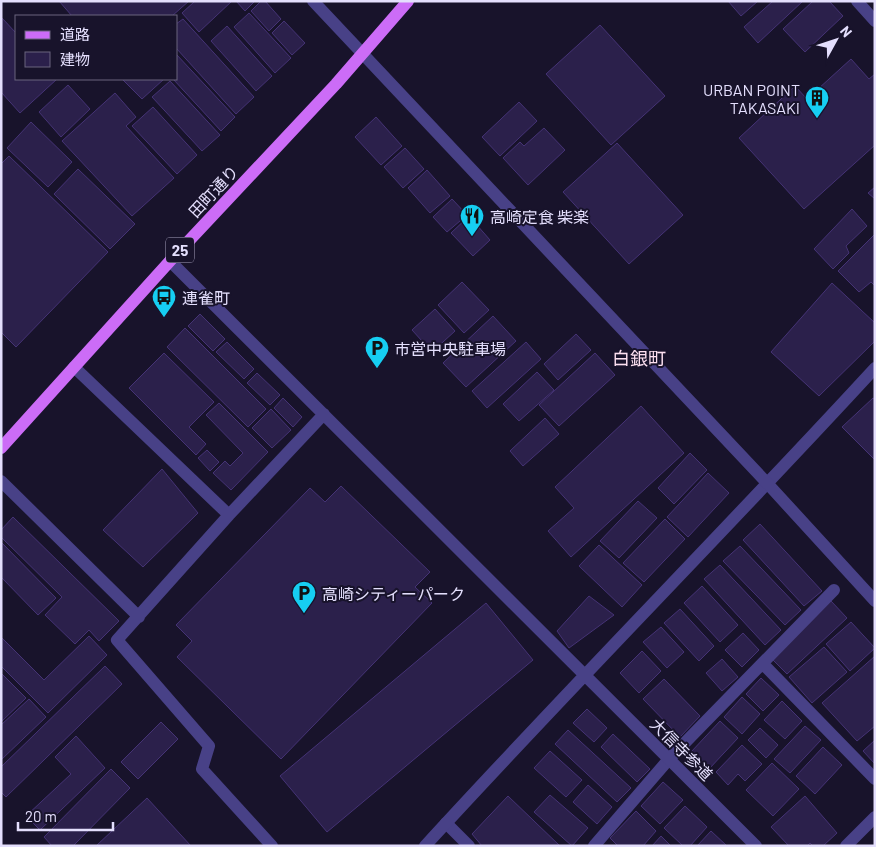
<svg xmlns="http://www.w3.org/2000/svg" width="876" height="847" viewBox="0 0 876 847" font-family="Barlow,'Noto Sans JP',sans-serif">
  <rect width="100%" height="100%" fill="#18132b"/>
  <path fill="#2b204b" stroke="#453375" d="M59 1H189L172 16H72Z
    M195 1H232L199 32 182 13Z
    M236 1H255L245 11Z
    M261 1H265L281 19 269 31 251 11Z
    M728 1H758L741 16Z
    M773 1H803L758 43 744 27Z
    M813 1H829L843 16 805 52 783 29Z
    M249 13 291 58 275 73 234 27Z
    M2 18 16 33V79H57L20 113 1 92Z
    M183 19 254 97 236 114 176 48V24Z
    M284 21 305 43 292 55 272 33Z
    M600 25 665 96 611 145 546 74Z
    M227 26 272 76 256 91 211 41Z
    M176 54 235 117 221 131 173 79H176Z
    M851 59 869 79 875 74V145L804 209 739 138 795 86 807 99Z
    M122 79H164L142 99Z
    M170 81 220 135 202 151 152 97Z
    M68 85 90 109 61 137 39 112Z
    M115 93 136 117 126 126 174 178 132 216 62 141Z
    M519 102 537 121 500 156 482 137Z
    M153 107 197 155 177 174 132 126Z
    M376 117 402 146 381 165 355 137Z
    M31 122 72 162 48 187 7 148Z
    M544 128 565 150 528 185 503 158 520 142 524 146Z
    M617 143 683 215 629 264 563 192Z
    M405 148 424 169 403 188 384 167Z
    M9 156 108 252 16 347 1 332V164Z
    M78 169 135 224 110 249 54 194Z
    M427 170 450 196 430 213 408 188Z
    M875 187V199L868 193Z
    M452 199 467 215 447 232 433 217Z
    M852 209 867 226 846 246 849 253 833 269 814 249Z
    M469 216 490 240 473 256 451 233Z
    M875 234V286L871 282 859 292 838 271Z
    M462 282 489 310 464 333 438 305Z
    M832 283 875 323V341L819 396 771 352Z
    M435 309 455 331 432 352 412 330Z
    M200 314 225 339 213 351 188 326Z
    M493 316 516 341 466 387 443 363Z
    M185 328 266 409 248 427 167 347Z
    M576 334 591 350 558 380 544 364Z
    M227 342 254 369 244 379 216 352Z
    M526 342 541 359 487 408 472 391Z
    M164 353 214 402 189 427 206 444 196 455 129 388Z
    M595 353 615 375 559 426 539 405Z
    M537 372 554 390 519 421 503 404Z
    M257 373 280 395 270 405 247 383Z
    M283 398 302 417 293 427 274 408Z
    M873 398 875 399V460L842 427Z
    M219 403 268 452 231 490 213 473 225 461 230 466 243 453 206 415Z
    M641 406 684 453 571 557 548 531 574 508 555 487Z
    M271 409 291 430 272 448 252 428Z
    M545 418 559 434 523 466 510 451Z
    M207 450 219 462 210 471 198 458Z
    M690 453 707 470 674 504 658 488Z
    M162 469 198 513 143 567 103 530Z
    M708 473 729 493 688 537 667 517Z
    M341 486 430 572 415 587 432 603 281 759 177 657 192 641 176 625 310 488 325 502Z
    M638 501 657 518 619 558 600 541Z
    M13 517 119 621 99 641 89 630 75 644 45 615 62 597 1 537V530Z
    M665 519 685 539 644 582 623 563Z
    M760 524 822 591 804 606 743 540Z
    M1 542 56 598 38 615 1 577Z
    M599 545 642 585 622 607 579 566Z
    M740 546 801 610 785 625 723 561Z
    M720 565 781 630 765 645 704 579Z
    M702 586 738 625 720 642 684 603Z
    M589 596 614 615 569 648 557 631Z
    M831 601 847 618 787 674 772 659Z
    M486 603 533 660 327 832 280 776Z
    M680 609 714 646 699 661 664 623Z
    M851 622 875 648 850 671 826 644Z
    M661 627 684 652 667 668 643 642Z
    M743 633 759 650 742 667 725 650Z
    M89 636 107 655 48 713 1 666V637L44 680Z
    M824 647 847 672 812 703 789 677Z
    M642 651 661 671 639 693 620 673Z
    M875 656V726L857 741 822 703Z
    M722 659 738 677 722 691 706 673Z
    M105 666 122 684 6 797 1 792V767Z
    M1 673 26 698 1 722Z
    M761 678 779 695 763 711 746 694Z
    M664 679 700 716 680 737 643 699Z
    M742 697 760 714 742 734 724 717Z
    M29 699 46 717 1 760V725Z
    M782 701 802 721 785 739 764 720Z
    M587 709 607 728 594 742 573 723Z
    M720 721 738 738 709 769 691 752Z
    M161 722 178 739 138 779 121 762Z
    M805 726 821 740 790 773 774 759Z
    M760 728 778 745 766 758 748 740Z
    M568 730 631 788 617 802 555 744Z
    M613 734 650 769 637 782 601 747Z
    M76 736 105 768 40 830 26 816 71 774 55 757Z
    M875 740V764L863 751Z
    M742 745 762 764 745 781 738 774 728 785 716 772Z
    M823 747 842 765 815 794 796 776Z
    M550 751 582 780 566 797 534 768Z
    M772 763 799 789 773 816 746 790Z
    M111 769 130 788 73 846H52L44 837Z
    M663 782 683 800 660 824 641 806Z
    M588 785 612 807 597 824 573 802Z
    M550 795 588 828 572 846 534 812Z
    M508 796 560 846H482L472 834Z
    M805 796 837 833 823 846H813L810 843 807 846H789L771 827Z
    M147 798 191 846H96Z
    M685 806 707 827 690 846H683L664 828Z
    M636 811 656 831 643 846H618L610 838Z
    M711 831 727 846H697Z
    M661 836 671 846H652Z"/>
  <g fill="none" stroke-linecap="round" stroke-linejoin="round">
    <path stroke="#484187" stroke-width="12" d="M763 664 875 779
      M446 823 469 846
      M594 846 669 759 834 590"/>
    <path stroke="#484187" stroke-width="12" d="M857 1 875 21
      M170 261 756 846
      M74 367 229 515
      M1 481 139 617
      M272 846 202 769 209 746 117 640 229 515 324 414
      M425 846C573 684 727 529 875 368
      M846 846 875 817"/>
    <path stroke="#484187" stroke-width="12" d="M313 1 767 483 875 601"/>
    <path stroke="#cc6cf7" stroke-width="12" d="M1 448 170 261 336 84 408 1"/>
  </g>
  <defs>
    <symbol id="building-pin" viewBox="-11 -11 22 30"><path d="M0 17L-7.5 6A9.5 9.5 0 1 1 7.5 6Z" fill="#16cef2" stroke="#18132b"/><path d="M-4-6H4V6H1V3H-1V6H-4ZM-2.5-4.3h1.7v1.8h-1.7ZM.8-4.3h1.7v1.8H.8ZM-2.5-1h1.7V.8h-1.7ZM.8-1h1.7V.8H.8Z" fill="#111"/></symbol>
    <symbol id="restaurant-pin" viewBox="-11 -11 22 30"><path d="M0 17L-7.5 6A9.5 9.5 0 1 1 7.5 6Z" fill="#16cef2" stroke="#18132b"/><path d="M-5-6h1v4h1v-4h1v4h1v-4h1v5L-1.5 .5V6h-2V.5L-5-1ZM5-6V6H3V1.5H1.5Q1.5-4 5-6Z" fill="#111"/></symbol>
    <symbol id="bus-pin" viewBox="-11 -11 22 30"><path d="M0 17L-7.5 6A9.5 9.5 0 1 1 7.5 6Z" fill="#16cef2" stroke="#18132b"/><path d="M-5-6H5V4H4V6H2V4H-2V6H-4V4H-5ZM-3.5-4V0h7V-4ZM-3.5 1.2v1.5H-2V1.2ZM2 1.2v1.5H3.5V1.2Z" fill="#111"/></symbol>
    <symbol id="parking-pin" viewBox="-11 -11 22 30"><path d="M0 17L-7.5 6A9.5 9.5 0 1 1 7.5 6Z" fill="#16cef2" stroke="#18132b"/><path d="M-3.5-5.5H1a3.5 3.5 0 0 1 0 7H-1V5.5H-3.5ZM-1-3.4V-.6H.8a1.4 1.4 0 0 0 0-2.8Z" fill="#111"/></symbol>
  </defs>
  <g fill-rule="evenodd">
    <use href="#building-pin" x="803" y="84" width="28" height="38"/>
    <use href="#restaurant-pin" x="458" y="202" width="28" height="38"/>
    <use href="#bus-pin" x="150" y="283" width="28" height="38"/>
    <use href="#parking-pin" x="363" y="334" width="28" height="38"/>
    <use href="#parking-pin" x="290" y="579" width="28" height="38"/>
  </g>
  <g text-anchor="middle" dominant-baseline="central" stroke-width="4" stroke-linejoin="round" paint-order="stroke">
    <rect fill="#18132b" stroke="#a7a2be" stroke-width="1" x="166" y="237.5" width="28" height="25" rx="4"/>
    <g font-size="15" font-weight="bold" fill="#e4dffd">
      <text x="180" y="250">25</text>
    </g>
    <g font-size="16" fill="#e4dffd" stroke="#18132b" text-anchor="start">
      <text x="800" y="89" text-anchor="end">URBAN POINT<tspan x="800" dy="18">TAKASAKI</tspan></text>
      <text x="490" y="216">高崎定食 柴楽</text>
      <text x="182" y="297">連雀町</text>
      <text x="394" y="348">市営中央駐車場</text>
      <text x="322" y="593">高崎シティーパーク</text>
    </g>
    <g font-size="16" fill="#e4dffd" stroke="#18132b">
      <text transform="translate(213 191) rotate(-47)">田町通り</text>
      <text transform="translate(682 749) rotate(45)">大信寺参道</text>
    </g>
    <g font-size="18" fill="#fde0f1" stroke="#18132b">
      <text x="639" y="358">白銀町</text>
    </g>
  </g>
  <rect width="876" height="847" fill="none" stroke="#e4dffd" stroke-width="5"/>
  <rect x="15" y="15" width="162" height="65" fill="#18132b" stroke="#6a657f"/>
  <rect x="25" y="31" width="25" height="8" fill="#cc6cf7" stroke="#6a657f"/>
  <text x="60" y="40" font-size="15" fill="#e4dffd">道路</text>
  <rect x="25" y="52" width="25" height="15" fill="#2b204b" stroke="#6a657f"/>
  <text x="60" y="65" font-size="15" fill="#e4dffd">建物</text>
  <g transform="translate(836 40) rotate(50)" stroke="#18132b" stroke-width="4" paint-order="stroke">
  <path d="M0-4L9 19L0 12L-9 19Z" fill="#e4dffd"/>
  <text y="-8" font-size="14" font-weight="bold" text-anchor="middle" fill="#e4dffd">N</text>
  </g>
  <path d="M18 822v8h95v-8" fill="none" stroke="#e4dffd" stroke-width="2.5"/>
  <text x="25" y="822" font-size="15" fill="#e4dffd" stroke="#18132b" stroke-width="4" paint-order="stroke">20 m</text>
</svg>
